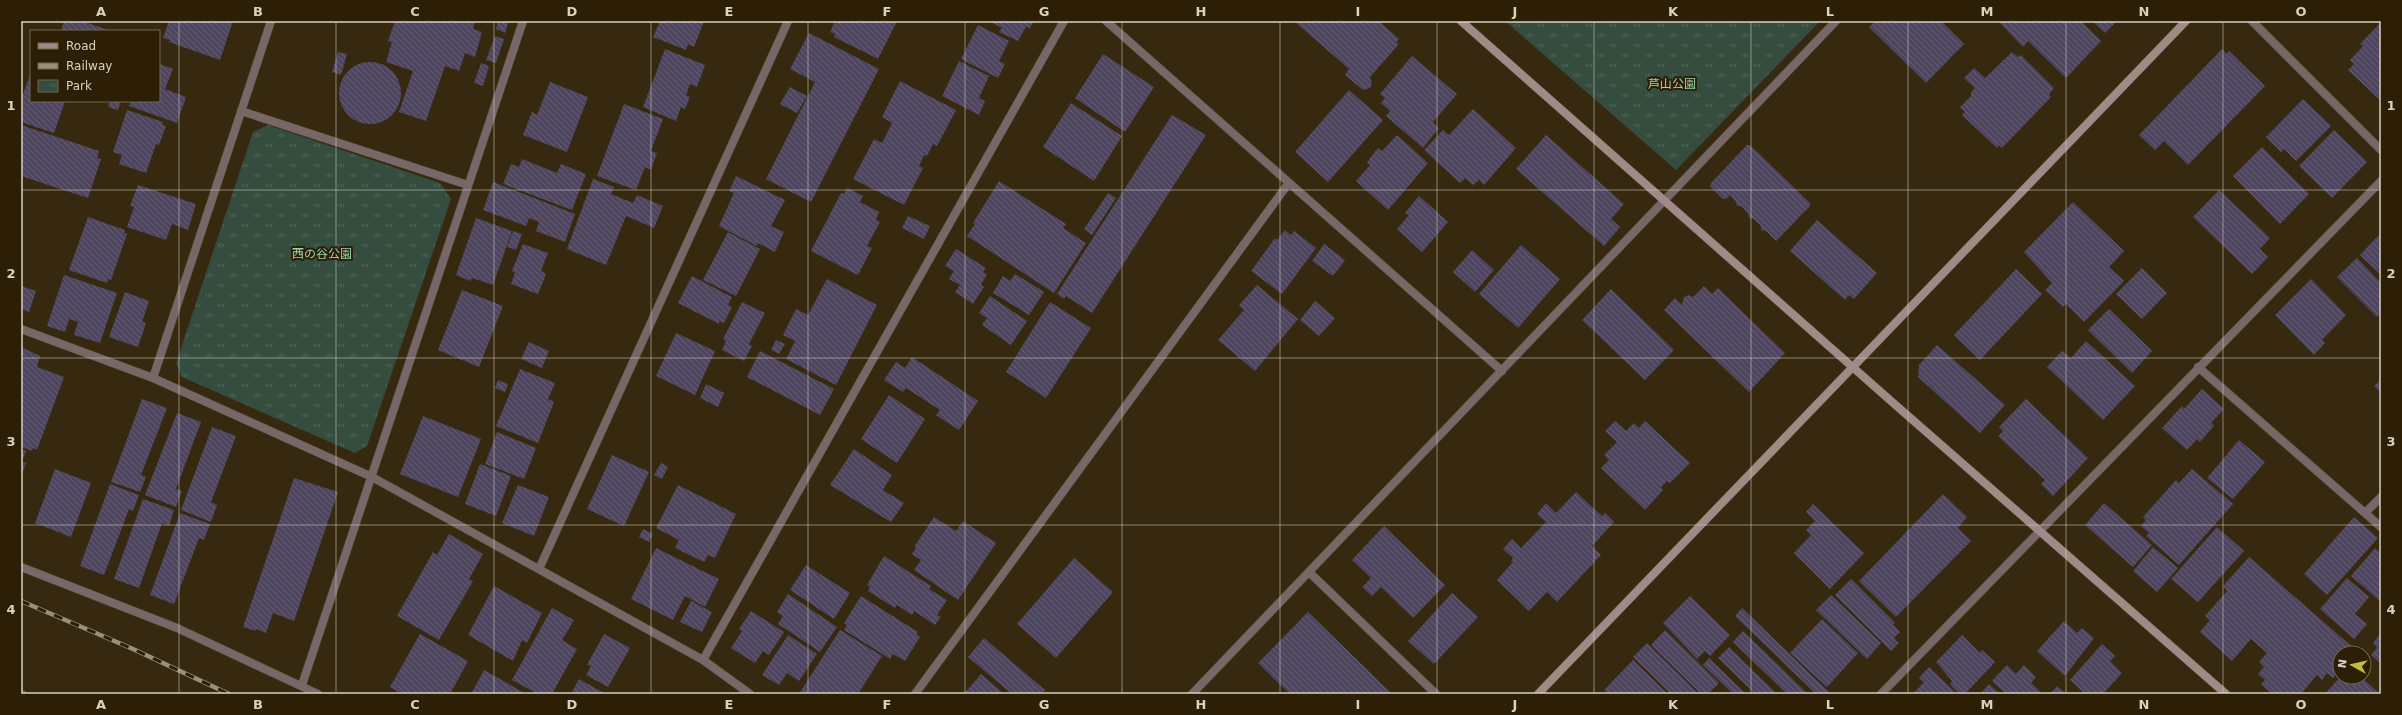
<svg xmlns="http://www.w3.org/2000/svg" width="2402" height="715" viewBox="0 0 2402 715" font-family="'DejaVu Sans','Noto Sans JP',sans-serif">
  <defs>
    <pattern id="park-tufts" width="24" height="20" patternUnits="userSpaceOnUse"><rect width="24" height="20" fill="#354d3e"/><path d="M3 7l-1-3M5 7V3M7 7l1-3M15 17l-1-3M17 17v-4M19 17l1-3" fill="none" stroke="#526658"/></pattern>
    <pattern id="building-back-hatch" width="6" height="6" patternUnits="userSpaceOnUse"><rect width="6" height="6" fill="#4e4660"/><path d="M-1 5l2 2M0 0l6 6M5-1l2 2" fill="none" stroke="#676075"/></pattern>
  </defs>
  <rect width="100%" height="100%" fill="#36290f"/>
  <path fill="url(#park-tufts)" d="M1505 21H1820L1676 170Z
    M268 125 440 183 451 199 367 446 355 453 182 377 176 363 253 132Z"/>
  <path fill="url(#building-back-hatch)" d="M64 21H82L111 31H61Z
    M169 21H233L220 60 169 42 170 40 163 38Z
    M395 21H475L473 29 482 32 475 57 465 53 459 71 445 66 426 121 399 112 413 71 386 62 392 42 388 41Z
    M498 21H509L505 33 496 29Z
    M660 21H704L694 47 688 44 686 50 653 37Z
    M835 21H897L878 59 834 37 835 34 830 32Z
    M989 21H1034L1030 28 1026 27 1018 41 999 32 1002 28Z
    M1294 21H1379L1399 39 1396 42 1399 44 1370 77 1372 83 1370 88 1363 90 1345 75 1349 69Z
    M1875 21 1881 23 1882 21H1941L1964 44 1926 83 1869 27Z
    M1998 21H2081L2101 41 2066 78 2028 41 2023 47Z
    M2092 21H2117L2105 33Z
    M2381 22V101L2348 70 2354 64 2350 60 2363 46 2360 44Z
    M978 25 1009 41 999 61 1005 64 998 78 961 59Z
    M809 33 879 69 811 202 766 179 815 82 790 69Z
    M495 36 504 39 496 63 486 60Z
    M665 49 705 65 697 87 690 84 686 95 690 97 685 109 681 107 676 121 643 107Z
    M2222 49 2226 54 2229 51 2265 86 2188 165 2164 141 2155 150 2139 135Z
    M338 52 347 54 341 75 332 72Z
    M2012 52 2018 57 2021 55 2054 88 2049 94 2051 97 2002 148 1999 145 1997 148 1962 115 1965 112 1960 107 1971 96V92L1975 88 1964 78 1974 68 1985 78Z
    M1103 54 1154 87 1125 132 1075 98Z
    M1412 56 1457 94 1433 122 1439 128 1423 148 1386 116 1390 111 1381 103 1385 98 1380 94Z
    M959 61 989 76 979 98 985 101 979 115 942 96Z
    M339 93a31 31 0 1 1 62 0a31 31 0 1 1-62 0Z
    M481 63 489 66 483 86 474 83Z
    M159 64 173 69 165 89 186 97 177 123 129 106 131 101H159Z
    M31 72V101H65L54 133 21 122V100Z
    M900 81 956 110 937 146 933 144 927 156 924 155 919 166 923 168 904 205 853 179 874 139 882 143 892 123 882 117Z
    M550 82 588 97 567 152 523 135 532 112 537 115Z
    M790 87 807 96 797 113 780 104Z
    M1349 90 1383 120 1328 182 1295 152Z
    M2303 99 2331 126 2296 161 2284 149 2281 152 2266 137Z
    M110 101H121L118 110 108 107Z
    M1071 103 1122 136 1094 181 1043 147Z
    M624 104 663 119 651 151 657 153 651 170 645 167 636 190 597 176Z
    M1473 109 1516 148 1484 185 1479 180 1473 185 1465 178 1460 183 1424 150 1443 130 1449 135Z
    M127 110 163 122 162 125 166 126 159 145 156 144 146 173 119 164 122 155 113 152Z
    M1172 115 1206 135 1092 313 1066 296 1064 299 1057 294Z
    M21 125 99 151 97 158 101 159 88 198 21 176Z
    M2334 130 2367 162 2332 198 2299 166Z
    M1397 135 1428 163 1388 210 1356 181 1370 165 1367 162 1378 148 1382 151Z
    M1546 135 1624 204 1611 219 1620 227 1604 246 1516 169Z
    M1747 145H1750L1810 203V206L1776 241 1766 231 1761 230V226L1754 219 1749 218 1748 213 1741 206H1737L1736 202 1730 195 1726 199H1723L1710 186 1711 183Z
    M2262 147 2309 194 2280 224 2233 176Z
    M522 159 557 173 561 164 586 174 572 210 503 184 511 164 519 167Z
    M736 176 785 200 771 226 784 232 775 252 758 243 757 246 719 226 734 193 729 191Z
    M593 179 614 187 611 194 633 203 637 195 663 206 654 228 626 216 606 265 567 249Z
    M999 181 1066 224 1063 228 1086 243 1054 293 967 236 975 224 973 223Z
    M493 182 575 214 565 242 536 231 539 222 529 218 526 226 483 210Z
    M138 185 196 204 188 230 172 224 166 240 127 227 134 207 130 206Z
    M847 188 863 196 860 202 879 212 876 220 880 222 867 246 872 248 858 275 811 251 841 193 844 194Z
    M2219 190 2270 238 2260 249 2268 257 2252 274 2193 217Z
    M1108 193 1116 198 1092 235 1084 229Z
    M1419 196 1448 222 1422 252 1397 229 1409 215 1405 213Z
    M2073 202 2124 251 2109 267 2124 281 2084 322 2066 304 2063 307 2045 290 2052 283 2024 252Z
    M908 216 930 226 924 239 902 228Z
    M88 217 125 230 124 233 127 234 111 280 108 279 107 283 69 270Z
    M476 218 512 231 493 285 472 278 470 281 456 275Z
    M1817 220 1877 273 1854 299 1849 295 1845 300 1790 251Z
    M1285 230 1291 235 1294 231 1316 248 1282 294 1251 271 1275 238 1277 240Z
    M513 231 522 234 516 250 507 247Z
    M728 232 760 249 736 296 703 280Z
    M2378 236 2381 239V275L2360 255Z
    M523 244 548 253 541 271 546 274 538 294 511 284 515 273 512 271Z
    M1324 244 1345 260 1333 276 1312 261Z
    M1521 245 1560 279 1518 328 1479 294Z
    M956 249 986 268 983 272 987 274 981 285 984 287 973 304 955 292 960 285 949 279 954 271 945 266Z
    M1472 250 1494 270 1475 292 1453 272Z
    M2357 258 2381 283V313L2377 317 2337 277Z
    M2142 268 2167 293 2142 319 2116 294Z
    M2016 269 2042 294 1980 360 1954 335Z
    M1015 274 1044 292 1029 315 993 293 1003 276 1010 281Z
    M64 275 117 293 100 343 74 335 78 322 69 319 65 332 47 326Z
    M692 276 732 297 728 305 732 307 724 323 719 321V324L678 303Z
    M827 279 877 305 836 385 786 359 795 341 783 335 796 309 808 315Z
    M2311 279 2346 315 2322 340 2325 343 2314 355 2275 315Z
    M1257 285 1298 319 1255 371 1218 340 1244 310 1239 305Z
    M21 286 36 291 29 312 21 309Z
    M1704 286 1712 294 1718 288 1785 353 1749 392 1664 310 1675 298 1682 305 1684 297 1689 295 1693 297Z
    M1611 289 1674 350 1645 380 1582 320Z
    M462 290 503 306 479 367 438 350Z
    M125 292 149 301 142 322 146 323 138 347 109 337Z
    M990 296 1027 321 1011 345 982 325 987 318 979 313Z
    M1315 301 1335 318 1319 336 1300 320Z
    M742 302 765 313 749 344 752 346 744 361 722 350 726 341 723 339Z
    M1050 302 1091 328 1046 398 1006 372Z
    M2109 309 2152 351 2132 373 2088 330Z
    M676 333 715 351 695 395 656 376Z
    M776 340 785 344 779 354 771 350Z
    M2086 341 2135 386 2103 420 2047 367 2062 351 2071 358Z
    M529 342 549 351 542 368 521 359Z
    M1937 345 2005 405 1980 433 1918 377 1919 365Z
    M21 347 40 356 37 367 64 377 37 450 33 448 32 451 21 447Z
    M760 351 834 389 820 415 747 377Z
    M912 357 978 401 959 430 936 415 940 410 906 388 903 392 884 380 896 362 905 368Z
    M520 369 555 383 548 399 554 402 538 443 496 426Z
    M2381 379V393L2374 386Z
    M498 380 508 384 505 392 495 388Z
    M706 384 724 393 718 407 700 398Z
    M2202 389 2224 409 2211 423 2214 426 2200 442 2197 439 2187 450 2162 428 2182 406 2184 409Z
    M889 395 925 419 897 463 861 439Z
    M142 399 167 408 141 475 146 477 140 492 111 482Z
    M2026 399 2088 458 2053 496 2041 484 2045 480 1998 436 2003 431 1999 427Z
    M177 413 201 422 176 489 182 491 176 507 145 495Z
    M423 416 481 439 458 497 400 474Z
    M1615 421 1626 431 1634 423 1639 428 1645 421 1690 463 1670 483 1667 481 1661 487 1663 490 1645 510 1601 468 1609 460 1604 455 1617 442 1605 431Z
    M212 427 236 436 211 502 217 505 211 522 181 510Z
    M497 432 536 448 524 479 485 464Z
    M2239 440 2265 462 2233 499 2207 478Z
    M21 449 26 451 22 462 26 463 21 477Z
    M854 449 892 475 883 490 904 503 891 522 830 485Z
    M612 455 649 472 624 526 587 509Z
    M661 463 668 467 662 479 654 475Z
    M480 464 511 476 496 516 465 504Z
    M55 469 91 483 71 537 35 523Z
    M2192 469 2233 504 2179 565 2146 536 2149 533 2141 526 2146 520 2143 517 2176 480 2179 483Z
    M294 478 338 492 294 621 273 613 266 633 256 629V631L243 627Z
    M110 484 139 495 133 511 129 509 104 575 80 566Z
    M518 485 549 497 534 536 502 523Z
    M678 485 736 514 715 558 708 555 704 562 675 548 679 540 656 528Z
    M1576 492 1602 516 1605 513 1614 522 1592 546 1601 555 1557 602 1547 592 1529 611 1497 580 1513 562 1511 561 1513 558 1503 549 1512 539 1521 548 1546 522 1537 514 1546 503 1556 513Z
    M1943 494 1967 517 1958 528 1971 541 1896 617 1859 581Z
    M143 499 174 510 169 526 162 523 139 588 114 579Z
    M2104 503 2152 545 2133 567 2085 525Z
    M1813 504 1864 553 1830 589 1794 553 1811 535 1806 530 1815 521 1806 512Z
    M180 513 210 524 204 540 199 538 174 604 150 595Z
    M934 517 956 531 963 521 996 543 958 600 914 570 921 560 912 554 916 548 914 547Z
    M2354 517 2378 538 2327 595 2304 574Z
    M1384 526 1445 585 1413 618 1381 587 1372 596 1362 587 1371 578 1352 560Z
    M2217 527 2244 551 2198 602 2171 579Z
    M643 529 653 534 649 542 639 537Z
    M449 534 483 554 469 579 473 581 439 640 397 616 433 552 437 555Z
    M2153 547 2178 568 2157 592 2133 571Z
    M656 548 719 579 705 607 685 596 673 620 631 599Z
    M2375 548 2381 553V602L2351 576Z
    M884 556 931 586 929 589 947 600 937 615 941 617 935 625 914 611 912 615 897 605 895 608 868 591 870 587 867 585Z
    M2249 557 2357 651 2355 653H2340V670L2333 678 2327 673 2322 680 2317 675 2301 694H2272L2261 684 2265 680 2258 674 2264 667 2259 662 2267 653 2251 639 2232 661 2200 632 2210 620 2205 616 2227 591 2223 586Z
    M1074 558 1113 592 1056 658 1017 624Z
    M806 565 850 593 834 619 790 590Z
    M2347 578 2369 597 2355 614 2367 624 2354 639 2320 609Z
    M1851 579 1895 623 1893 624 1900 632 1894 638 1899 643 1891 651 1835 595Z
    M494 586 542 613 527 643 522 640 513 661 468 635Z
    M1452 593 1478 617 1434 664 1408 641Z
    M788 594 837 627 820 652 778 624 783 616 777 612Z
    M1831 595 1881 643 1867 659 1816 610Z
    M861 596 918 632 916 634 920 637 905 661 893 654 890 659 844 630 847 625 844 623Z
    M1690 596 1730 635 1710 656 1705 651 1697 659 1663 623Z
    M691 601 712 612 702 632 680 622Z
    M552 608 574 620 562 640 577 649 552 694H538L512 680Z
    M1742 608 1831 694H1816L1735 616Z
    M751 611 784 632 769 655 763 651 755 663 731 648 742 631 739 629Z
    M1308 612 1392 694H1290L1258 663Z
    M1822 619 1858 653 1827 687 1790 653Z
    M2064 621 2077 633 2082 628 2094 638 2065 676 2037 651Z
    M840 630 882 656 858 694H799Z
    M1665 630 1719 683 1708 694H1701L1651 645Z
    M1743 631 1808 694H1787L1733 642Z
    M2381 633V664L2371 655 2377 648 2373 643Z
    M420 634 468 661 450 694H402L390 687Z
    M604 634 630 648 608 687 586 675 591 666 587 665Z
    M788 635 817 654 799 681 787 673 779 685 762 675Z
    M1962 635 1980 653 1982 650 1995 662 1965 694H1960L1950 684 1952 681 1936 662Z
    M984 638 1045 690 1042 694H1012L968 657Z
    M1647 643 1699 694H1671L1633 657Z
    M2102 644 2115 656 2110 661 2122 673 2103 694H2085L2070 680Z
    M1729 647 1777 694H1755L1718 658Z
    M1709 658 1746 694H1733L1703 665Z
    M1633 660 1668 694H1609L1604 690Z
    M2007 665 2016 674 2024 665 2036 677 2031 683 2043 694H2006L1992 681Z
    M1929 667 1957 694H1913L1924 682 1919 678Z
    M484 670 526 694H471Z
    M981 674 1004 694H964Z
    M2340 677H2361L2380 694H2325Z
    M579 679 606 694H571Z
    M1989 684 2000 694H1980Z
    M2057 686 2067 694H2050Z"/>
  <g fill="none" stroke-linecap="round" stroke-linejoin="round">
    <defs>
      <path id="street" d="M1106 21 1502 371
        M2252 21 2381 150
        M241 111 468 185
        M21 329 153 378 372 477 703 660 750 694
        M2198 367 2381 527
        M153 378 271 21
        M2365 513 2381 497
        M21 567 177 628 318 694
        M539 569 788 21
        M1310 573 1436 694
        M703 660 1064 21
        M302 685 523 21
        M915 694 1288 184
        M1192 694 1836 21
        M1881 694 2381 181"/>
      <path id="secondary" d="M1461 21 1891 401 2226 694
        M1538 694 2186 21"/>
    </defs>
    <use href="#street" stroke="#50442c" stroke-width="9"/>
    <use href="#secondary" stroke="#50442c" stroke-width="9"/>
    <use href="#street" stroke="#776766" stroke-width="8"/>
    <use href="#secondary" stroke="#a18987" stroke-width="8"/>
    <defs>
      <path id="rail" d="M21 601 133 649 229 694
        M21 692 25 694"/>
    </defs>
    <use href="#rail" stroke="#998f7c" stroke-width="4.5"/>
    <use href="#rail" stroke="#2c1f05" stroke-width="3" stroke-dasharray="9" stroke-linecap="butt"/>
  </g>
  <path fill="none" stroke="#d9d1c2" stroke-width="1" stroke-opacity="0.55" d="M179 21V694M336 21V694M494 21V694M651 21V694M808 21V694M965 21V694M1122 21V694M1280 21V694M1437 21V694M1594 21V694M1751 21V694M1908 21V694M2066 21V694M2223 21V694M21 190H2381M21 358H2381M21 525H2381"/>
  <g text-anchor="middle" dominant-baseline="central" stroke-width="4" stroke-linejoin="round" paint-order="stroke">
    <g font-size="12" fill="#99d4af" stroke="#2c1f05">
      <text x="1672" y="84">芦山公園</text>
      <text x="322" y="254">西の谷公園</text>
    </g>
  </g>
  <rect width="2402" height="715" fill="none" stroke="#2c1f05" stroke-width="44"/>
  <rect x="30" y="30" width="130" height="72" fill="#2c1f05" stroke="#716651"/>
  <rect x="38" y="43" width="20" height="6" fill="#a18987" stroke="#716651"/>
  <text x="66" y="50" font-size="12" fill="#d9d1c2">Road</text>
  <rect x="38" y="63" width="20" height="6" fill="#998f7c" stroke="#716651"/>
  <text x="66" y="70" font-size="12" fill="#d9d1c2">Railway</text>
  <rect x="38" y="80" width="20" height="12" fill="url(#park-tufts)" stroke="#716651"/>
  <text x="66" y="90" font-size="12" fill="#d9d1c2">Park</text>
  <g transform="translate(2352 665) rotate(278)"><circle r="19" fill="#2c1f05" stroke="#716651"/>
  <path d="M0-3L7 15L0 10L-7 15Z" fill="#c5bc3d"/>
  <text y="-6" font-size="11" font-weight="bold" text-anchor="middle" fill="#d9d1c2">N</text>
  </g>
  <rect x="22" y="22" width="2358" height="671" fill="none" stroke="#d9d1c2" stroke-width="1.5"/>
  <g font-size="13" text-anchor="middle" font-weight="bold" fill="#d9d1c2">
    <text x="101" y="16">A</text>
    <text x="258" y="16">B</text>
    <text x="415" y="16">C</text>
    <text x="572" y="16">D</text>
    <text x="729" y="16">E</text>
    <text x="887" y="16">F</text>
    <text x="1044" y="16">G</text>
    <text x="1201" y="16">H</text>
    <text x="1358" y="16">I</text>
    <text x="1515" y="16">J</text>
    <text x="1673" y="16">K</text>
    <text x="1830" y="16">L</text>
    <text x="1987" y="16">M</text>
    <text x="2144" y="16">N</text>
    <text x="2301" y="16">O</text>
    <text x="11" y="110">1</text>
    <text x="2391" y="110">1</text>
    <text x="11" y="278">2</text>
    <text x="2391" y="278">2</text>
    <text x="11" y="446">3</text>
    <text x="2391" y="446">3</text>
    <text x="11" y="614">4</text>
    <text x="2391" y="614">4</text>
    <text x="101" y="709">A</text>
    <text x="258" y="709">B</text>
    <text x="415" y="709">C</text>
    <text x="572" y="709">D</text>
    <text x="729" y="709">E</text>
    <text x="887" y="709">F</text>
    <text x="1044" y="709">G</text>
    <text x="1201" y="709">H</text>
    <text x="1358" y="709">I</text>
    <text x="1515" y="709">J</text>
    <text x="1673" y="709">K</text>
    <text x="1830" y="709">L</text>
    <text x="1987" y="709">M</text>
    <text x="2144" y="709">N</text>
    <text x="2301" y="709">O</text>
  </g>
</svg>
